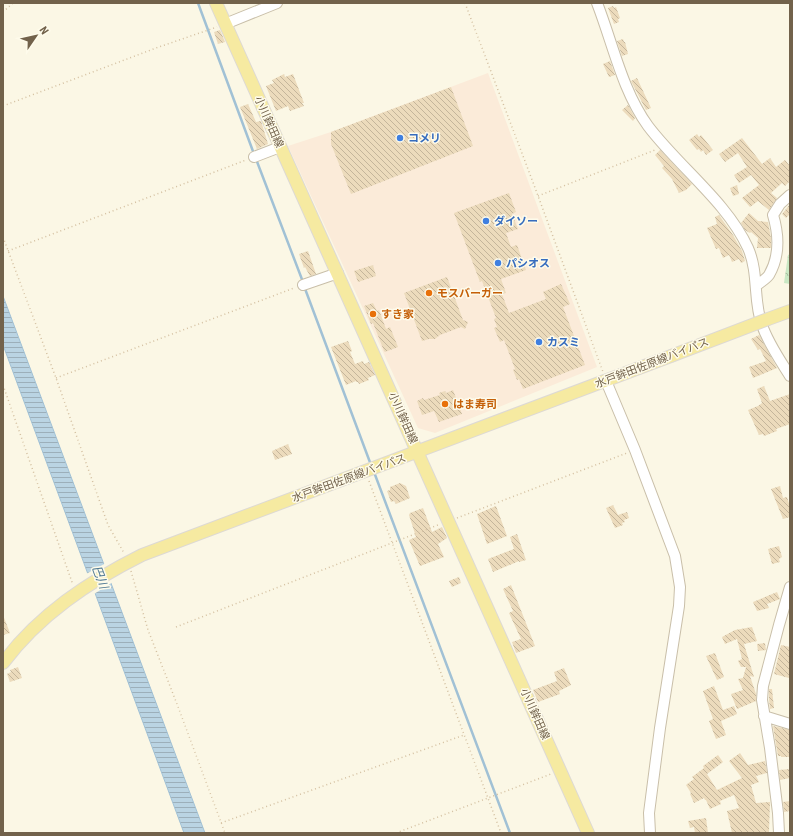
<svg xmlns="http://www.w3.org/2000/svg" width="793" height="836" viewBox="0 0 793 836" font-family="'Roboto Condensed','Noto Sans JP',sans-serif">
  <defs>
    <pattern id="forest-crowns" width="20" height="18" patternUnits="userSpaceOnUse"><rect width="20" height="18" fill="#cae8c4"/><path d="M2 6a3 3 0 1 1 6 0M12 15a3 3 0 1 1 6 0" fill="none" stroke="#a8bfa1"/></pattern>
    <pattern id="water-rules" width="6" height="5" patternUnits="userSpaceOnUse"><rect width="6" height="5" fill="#bad4e3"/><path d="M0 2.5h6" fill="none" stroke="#9cafba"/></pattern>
    <pattern id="building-back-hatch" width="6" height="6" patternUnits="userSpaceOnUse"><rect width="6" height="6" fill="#ecdbbc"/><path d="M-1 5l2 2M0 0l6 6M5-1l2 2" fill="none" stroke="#c4b59b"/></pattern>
  </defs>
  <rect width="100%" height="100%" fill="#fbf7e5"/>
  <path fill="#fbebd9" d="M488 73 597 367 435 433 418 428 288 146 331 132Z"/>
  <path fill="url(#forest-crowns)" d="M790 254V284L784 283 788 255Z"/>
  <path fill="url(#water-rules)" stroke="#a1c1d5" d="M3 296 205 833H184L3 345Z"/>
  <path fill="#fbf7e5" d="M106 563 113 582 94 594 86 574Z"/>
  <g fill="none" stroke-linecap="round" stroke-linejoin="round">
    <path stroke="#a1c1d5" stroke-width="2.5" d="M198 3 254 154
      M256 159 303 282
      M304 286 371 465
      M374 472 510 833"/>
  </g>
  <path fill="url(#building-back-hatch)" d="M613 6 614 8 616 7 620 18 618 19 619 22 614 24 608 8Z
    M220 30 225 42 218 44 214 32Z
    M623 39 624 42H625L628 54 622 56 617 41Z
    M610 61 615 75 609 77 603 64Z
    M284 74 285 77 293 74 304 103H302L304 106 290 111 288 106 276 111 266 86 274 83 272 80Z
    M637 78 651 108 646 110 631 81Z
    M451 87 473 146 351 194 331 144V132Z
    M248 104 256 122 261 121 268 144 257 149 240 107Z
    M628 105 635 118 633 121 622 110Z
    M697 134 699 137 701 135 713 150 706 155 703 150 701 152 699 149 697 150 689 140Z
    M742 138 762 164 770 158 776 167 785 160 790 166V181L785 186 782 183 771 193 777 198 769 210 758 201 750 207 742 198 759 185 751 175 739 183 734 175 747 167 738 153 725 162 719 154Z
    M660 150 692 184 686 190 679 193 672 179 662 168 664 166 655 155Z
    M737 185 739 194 733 196 730 188Z
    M509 193 516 212 512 214 518 229 506 233 511 247 517 245 526 270 501 279 506 293 502 294 509 313 546 299 543 292 561 284 570 304 563 307 585 365 523 389 519 379 517 380 513 370 515 369 504 340 500 342 494 328 497 327 494 319 496 318 482 281 480 282 454 213Z
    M790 204V214L786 218 782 214Z
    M749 213 758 221 768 222 771 238V248H757L758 238 751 232 750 233 745 230 741 223Z
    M719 215 733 235 742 251 745 261 741 263 739 259 732 262 729 255 723 258 719 248 716 249 707 228 717 224 715 217Z
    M308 251 316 274 310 276 305 267 304 268 299 254Z
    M373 265 376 276 358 282 354 271Z
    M447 277 463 320 468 322 465 329 461 327 440 335 435 339H429L422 341 404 293Z
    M373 303 377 311 379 310 386 329 390 327 398 347 385 352 384 351 373 323 371 324 364 306Z
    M759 335 777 368 753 378 749 367 766 361 760 349 758 350 751 339Z
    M348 341 352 351 350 352 355 364 363 361 364 364 369 362 375 375 368 378 369 380 359 384 358 382H356V381L346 385 331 347Z
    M764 386 770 401 790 394V424L776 429 777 431 764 436 763 434 759 435 748 410 758 406 762 403 757 389Z
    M453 390 462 414 439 422 434 411 422 415 417 401 423 398 424 400 440 395 439 393 445 391 446 393Z
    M288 444 292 454 275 460 272 451Z
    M400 483 406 486 410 498 396 504 394 501 391 502 387 491 390 490V487Z
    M780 486 783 498 787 497 790 507V517L783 519 771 489Z
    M613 505 618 515 627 512 629 518 624 520 625 522 622 523 623 525 615 528 606 508Z
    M496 506 507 536 487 544 477 514Z
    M423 508 432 532 442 527 447 538 438 544 444 557 420 566 409 540 416 537 409 515 410 513Z
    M517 534 526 560 519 562V561L493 572 488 559 514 549 510 537Z
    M779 546 782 557 779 559 780 562 772 564 768 549Z
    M459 577 461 583 452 587 449 581Z
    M511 585 535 646 516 653 512 642 521 639 509 613 513 611 503 589Z
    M777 592 780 599 767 604 769 608 757 611 753 602Z
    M3 615 10 633 3 635Z
    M752 627 757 641 744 644 754 677 750 676 756 694V701L737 709 731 694 743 690 738 679 743 678 746 667H741L738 661 742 659 737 639 725 644 722 637 735 630Z
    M765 643 766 650 758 651 757 644Z
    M781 645 790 647V673L789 678 774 674Z
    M715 653 724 677 717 680 706 656Z
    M18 667 22 678 10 682 7 674 11 672 10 670Z
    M564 668 571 685 559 691 560 694 538 702 533 690 557 681 554 672Z
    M714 686 723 710 734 706 737 714 721 721 726 735 716 739 709 721 713 719 703 691Z
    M769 689H772L774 708 770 709 769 700Z
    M773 726 790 730V757H781V756H778Z
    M740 753 748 765 765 761 767 773 756 776 759 782 751 785 756 803 770 802 769 832H766V833H732L727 811 739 808 734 795 720 801 721 804 710 809 706 800H705L704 798 694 803 690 794 691 793 686 785 694 779 692 777 704 768 703 766 718 755 723 762 707 774 717 790 742 778 729 761Z
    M790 769V778L780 780 779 770Z
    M790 801V811L784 812 783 802Z
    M706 818 708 833H695L694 827 690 828 688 821Z"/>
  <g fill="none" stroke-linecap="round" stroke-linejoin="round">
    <defs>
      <path id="minor" d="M597 3C613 44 622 90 648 126 679 167 727 202 748 248 759 273 753 301 762 325 768 343 780 360 790 376
        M225 24 277 3
        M254 157 280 147
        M303 285 338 273
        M757 285C761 282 766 279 769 275 780 256 779 235 773 215L780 204 790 195
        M606 381 635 450 675 556 680 587 679 606 660 728 649 813 650 833
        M764 716 790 724
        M779 833 778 813 770 748 762 700 763 686 779 625 790 587"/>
      <path id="major" d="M216 3 588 833
        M768 319 790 311
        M3 663C39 615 88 582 142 555L671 356"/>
    </defs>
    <use href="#minor" stroke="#c9bfa9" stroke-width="12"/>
    <use href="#major" stroke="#ddd9d4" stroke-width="14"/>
    <path stroke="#d4c0a1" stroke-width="1.5" stroke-dasharray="1 3" stroke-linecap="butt" d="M465 3 534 185 603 372
      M3 12 13 3
      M3 106 156 48 217 27
      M538 196 655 150
      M3 237 56 378 108 525 124 553
      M8 251 246 160
      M56 378 294 288
      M3 385 73 585
      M369 481 501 833
      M457 518 627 453
      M131 571 148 630 177 704 225 833
      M176 627 438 525
      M221 823 464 735
      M396 833 551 774"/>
    <use href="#minor" stroke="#fff" stroke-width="10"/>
    <use href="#major" stroke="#f6eaa1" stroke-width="12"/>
    <defs>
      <path id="major-bridge" d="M671 356 768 319"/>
    </defs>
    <use href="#major-bridge" stroke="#ddd9d4" stroke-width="14" stroke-linecap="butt"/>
    <use href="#major-bridge" stroke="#f6eaa1" stroke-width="12"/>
  </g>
  <g fill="#3f7fe0" stroke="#fefbeb" stroke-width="1.5">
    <circle cx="400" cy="138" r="4"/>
    <circle cx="486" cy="221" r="4"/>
    <circle cx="498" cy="263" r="4"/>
    <circle cx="539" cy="342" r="4"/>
  </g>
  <g fill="#e8710a" stroke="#fefbeb" stroke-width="1.5">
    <circle cx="429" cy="293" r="4"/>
    <circle cx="373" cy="314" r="4"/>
    <circle cx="445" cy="404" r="4"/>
  </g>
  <g text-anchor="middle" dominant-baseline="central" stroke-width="3" stroke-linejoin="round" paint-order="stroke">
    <g font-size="11" fill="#72624b" stroke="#fefbeb">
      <text transform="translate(269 122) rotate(66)">小川鉾田線</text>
      <text transform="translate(652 363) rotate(-21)">水戸鉾田佐原線バイパス</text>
      <text transform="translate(403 418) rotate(66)">小川鉾田線</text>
      <text transform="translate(349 478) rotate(-20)">水戸鉾田佐原線バイパス</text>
      <text transform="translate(535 714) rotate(66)">小川鉾田線</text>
    </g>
    <g font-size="11" font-weight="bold" fill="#366cbe" stroke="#fefbeb" text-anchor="start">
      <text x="408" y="138">コメリ</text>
      <text x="494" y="221">ダイソー</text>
      <text x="506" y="263">パシオス</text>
      <text x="547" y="342">カスミ</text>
    </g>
    <g font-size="11" font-weight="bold" fill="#c56008" stroke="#fefbeb" text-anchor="start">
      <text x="437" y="293">モスバーガー</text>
      <text x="381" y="314">すき家</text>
      <text x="453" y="404">はま寿司</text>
    </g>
    <g font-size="12" font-style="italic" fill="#4d7792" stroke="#fefbeb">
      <text transform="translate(100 577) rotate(69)">巴川</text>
    </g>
  </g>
  <rect width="793" height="836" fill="none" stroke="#72624b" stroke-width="8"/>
  <g transform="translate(36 36) rotate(56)" stroke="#fefbeb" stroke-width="3" paint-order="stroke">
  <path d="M0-3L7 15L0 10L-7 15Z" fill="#72624b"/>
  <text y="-6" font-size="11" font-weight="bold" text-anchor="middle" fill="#72624b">N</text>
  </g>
</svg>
